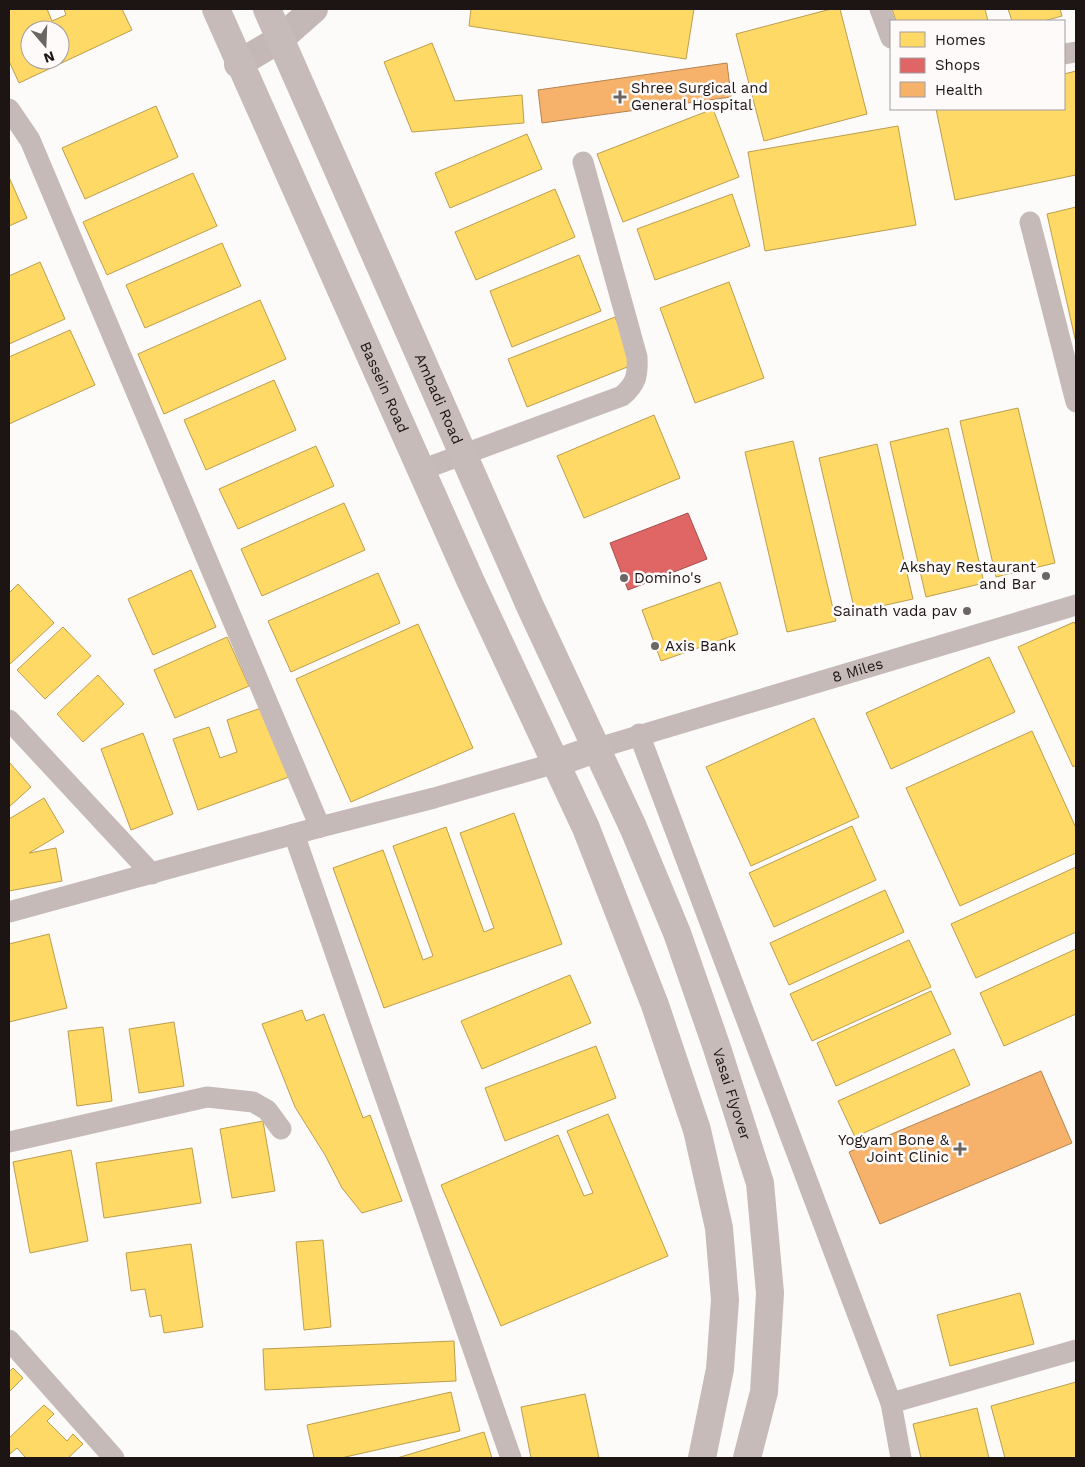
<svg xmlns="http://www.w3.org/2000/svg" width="1085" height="1467" viewBox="0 0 1085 1467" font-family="'Work Sans',sans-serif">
  <rect width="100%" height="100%" fill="#fcfbfa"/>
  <path fill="#ffd966" stroke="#bb9e4d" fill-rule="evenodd" d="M9 9H47L52 21 66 15 64 9H122L132 30 19 83 9 61ZM30 30H60V60H30Z
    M471 9H694L686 59 469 26Z
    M831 9H840L867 114 764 141 736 34Z
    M892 9H985L988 21H896Z
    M1008 9H1060L1062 16 1044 21H1012Z
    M432 43 455 101 522 95 524 123 412 132 384 62Z
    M1076 71V175L955 200 936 109H1064V74Z
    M156 106 178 157 85 199 62 148Z
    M713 109 739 177 623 222 597 154Z
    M898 126 916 225 765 251 748 152Z
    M527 134 542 169 450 208 435 173Z
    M193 173 217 226 107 275 83 222Z
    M9 177 27 218 9 226Z
    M555 189 575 237 476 280 455 232Z
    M732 194 750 246 655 280 637 229Z
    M1076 207V343L1047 214Z
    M222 243 241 286 145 328 126 285Z
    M579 255 601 311 512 347 490 291Z
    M40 262 65 319 9 344V276Z
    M729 282 764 378 695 403 660 308Z
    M260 300 286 359 164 414 138 354Z
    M615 317 635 364 527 407 508 359Z
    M70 330 95 385 9 424V357Z
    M274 380 296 430 206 470 184 420Z
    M1018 408 1055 563 996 577 960 421Z
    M654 415 680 478 584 518 557 456Z
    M948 428 984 583 926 597 890 442Z
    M793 441 836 621 787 632 745 452Z
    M877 444 913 599 855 612 819 458Z
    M316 446 334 486 238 529 219 489Z
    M344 503 365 550 262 596 241 549Z
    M191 570 216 627 153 655 128 599Z
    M378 573 400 623 291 672 268 621Z
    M720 582 738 634 661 661 642 610Z
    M18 584 54 623 9 665V593Z
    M1074 622 1076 626V765L1073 767 1018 647Z
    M418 624 473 748 351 802 296 679Z
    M63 627 91 656 45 699 17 670Z
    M227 637 249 686 175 718 154 670Z
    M989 657 1015 712 891 769 866 713Z
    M98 675 124 704 83 742 57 714Z
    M264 707 289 777 198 810 173 739 209 727 220 758 237 752 227 720Z
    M814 718 859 817 751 866 706 767Z
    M1032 731 1076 828V853L960 906 906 788Z
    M143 733 173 814 131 830 101 749Z
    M9 762 31 787 9 807Z
    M44 798 64 832 29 853 56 848 62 881 9 891V819Z
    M514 813 562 944 384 1008 333 868 383 850 423 960 433 956 393 846 446 827 484 932 494 928 460 833Z
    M852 826 876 880 774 927 749 873Z
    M1076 867V932L976 978 951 924Z
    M885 890 904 932 789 985 770 943Z
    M49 934 67 1008 9 1022V944Z
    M909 940 931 987 812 1041 790 994Z
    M1076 949V1014L1004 1046 980 993Z
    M570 975 591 1023 482 1069 461 1021Z
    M931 991 951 1034 836 1086 817 1043Z
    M302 1010 306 1021 324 1014 363 1118 370 1115 402 1201 362 1213 342 1188 325 1155 295 1107 262 1024Z
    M174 1022 184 1086 139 1093 129 1029Z
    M103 1027 112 1101 77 1106 68 1031Z
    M596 1046 616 1098 505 1141 485 1088Z
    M954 1049 970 1085 855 1137 838 1101Z
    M608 1114 668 1256 501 1326 441 1185 558 1135 584 1196 593 1193 567 1131Z
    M263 1121 275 1191 232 1198 220 1129Z
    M192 1148 201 1203 104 1218 96 1163Z
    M71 1150 88 1241 30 1253 13 1162Z
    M323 1240 331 1327 304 1330 296 1242Z
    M191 1244 203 1327 164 1333 161 1315 150 1317 145 1289 131 1291 126 1253Z
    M1020 1293 1034 1344 950 1366 937 1315Z
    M454 1341 456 1381 265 1390 263 1349Z
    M13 1368 23 1378 9 1392V1372Z
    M1076 1382V1458H1005L991 1406Z
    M451 1392 460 1431 341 1458H314L307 1425Z
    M585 1394 599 1458H531L521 1407Z
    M44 1405 54 1414 47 1421 67 1441 73 1434 83 1444 68 1458H26L17 1448 10 1454 9 1438Z
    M977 1408 989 1458H921L913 1424Z
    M484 1432 492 1458H397Z"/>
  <path fill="#e06666" stroke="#a54e4d" d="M688 513 707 559 628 590 610 543Z"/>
  <path fill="#f6b26b" stroke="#b58351" d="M727 63 731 97 542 123 538 90Z
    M1041 1071 1072 1143 880 1224 849 1152Z"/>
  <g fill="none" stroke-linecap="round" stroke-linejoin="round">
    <g stroke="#c5bab8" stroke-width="21">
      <path d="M880 9 891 38"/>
      <path d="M1064 54 1076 52"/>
      <path d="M9 109 30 140 320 827"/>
      <path d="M1030 222 1076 402"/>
      <path d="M421 470 622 396C636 384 638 376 637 357L583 162"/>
      <path d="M9 720 152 874"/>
      <path d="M639 734 891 1403 901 1458"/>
      <path id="s1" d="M598 748 1076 605"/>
      <path d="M294 834 511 1458"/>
      <path d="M9 912 320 827 434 798 556 763"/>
      <path d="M9 1142 207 1097 253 1102 267 1110 281 1129"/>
      <path d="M9 1340 114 1458"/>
      <path d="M891 1403 1076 1350"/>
    </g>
    <path stroke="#c4b8b6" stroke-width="28" d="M238 64 280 39 314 9"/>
    <g stroke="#c6bbb9" stroke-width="28">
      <path id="s2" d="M216 9 471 582 586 828 655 1005 697 1130 719 1228 725 1300 720 1369 702 1458"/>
      <path id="s3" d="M267 9 530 606 633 827 677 933 717 1048 760 1183 770 1293 764 1392 747 1458"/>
      <path d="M556 763 598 748"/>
    </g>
  </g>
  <g fill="#6a6664" stroke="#fdfaf9" stroke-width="2">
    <path d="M617.5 89.5h5v5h5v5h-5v5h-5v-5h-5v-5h5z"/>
    <circle cx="1046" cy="576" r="5"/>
    <circle cx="624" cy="578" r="5"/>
    <circle cx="967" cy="611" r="5"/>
    <circle cx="655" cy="646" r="5"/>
    <path d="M957.5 1141.5h5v5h5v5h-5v5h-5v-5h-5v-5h5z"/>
  </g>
  <g text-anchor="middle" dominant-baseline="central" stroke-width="5" stroke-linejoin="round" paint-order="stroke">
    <g font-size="15" fill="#1c1514" stroke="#fdfaf9" text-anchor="start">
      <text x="631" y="88">Shree Surgical and<tspan x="631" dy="17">General Hospital</tspan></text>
      <text x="1036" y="567" text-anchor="end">Akshay Restaurant<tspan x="1036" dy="17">and Bar</tspan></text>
      <text x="634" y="578">Domino's</text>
      <text x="957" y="611" text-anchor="end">Sainath vada pav</text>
      <text x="665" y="646">Axis Bank</text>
      <text x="949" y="1140" text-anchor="end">Yogyam Bone &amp;<tspan x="949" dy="17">Joint Clinic</tspan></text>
    </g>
    <g font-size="15" fill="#1c1514" stroke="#fdfaf9">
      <text stroke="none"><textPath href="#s2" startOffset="414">Bassein Road</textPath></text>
      <text stroke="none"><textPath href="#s3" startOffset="426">Ambadi Road</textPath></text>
      <text stroke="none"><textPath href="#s1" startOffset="271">8 Miles</textPath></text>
      <text stroke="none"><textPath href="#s3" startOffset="1181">Vasai Flyover</textPath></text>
    </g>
  </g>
  <rect width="1085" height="1467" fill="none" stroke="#1c1514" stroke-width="20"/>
  <rect x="890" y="20" width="175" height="90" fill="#fdfaf9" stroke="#a39e9d"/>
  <rect x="900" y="32" width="25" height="15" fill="#ffd966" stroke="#a39e9d"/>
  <text x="935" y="45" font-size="15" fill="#1c1514">Homes</text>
  <rect x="900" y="58" width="25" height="15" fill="#e06666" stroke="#a39e9d"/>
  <text x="935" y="70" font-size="15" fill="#1c1514">Shops</text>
  <rect x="900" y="82" width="25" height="15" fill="#f6b26b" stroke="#a39e9d"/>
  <text x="935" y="95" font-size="15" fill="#1c1514">Health</text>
  <g transform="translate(45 45) rotate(161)"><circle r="24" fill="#fdfaf9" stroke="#a39e9d"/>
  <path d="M0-4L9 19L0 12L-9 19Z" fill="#6a6664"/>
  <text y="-8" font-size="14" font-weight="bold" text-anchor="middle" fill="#1c1514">N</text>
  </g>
</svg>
